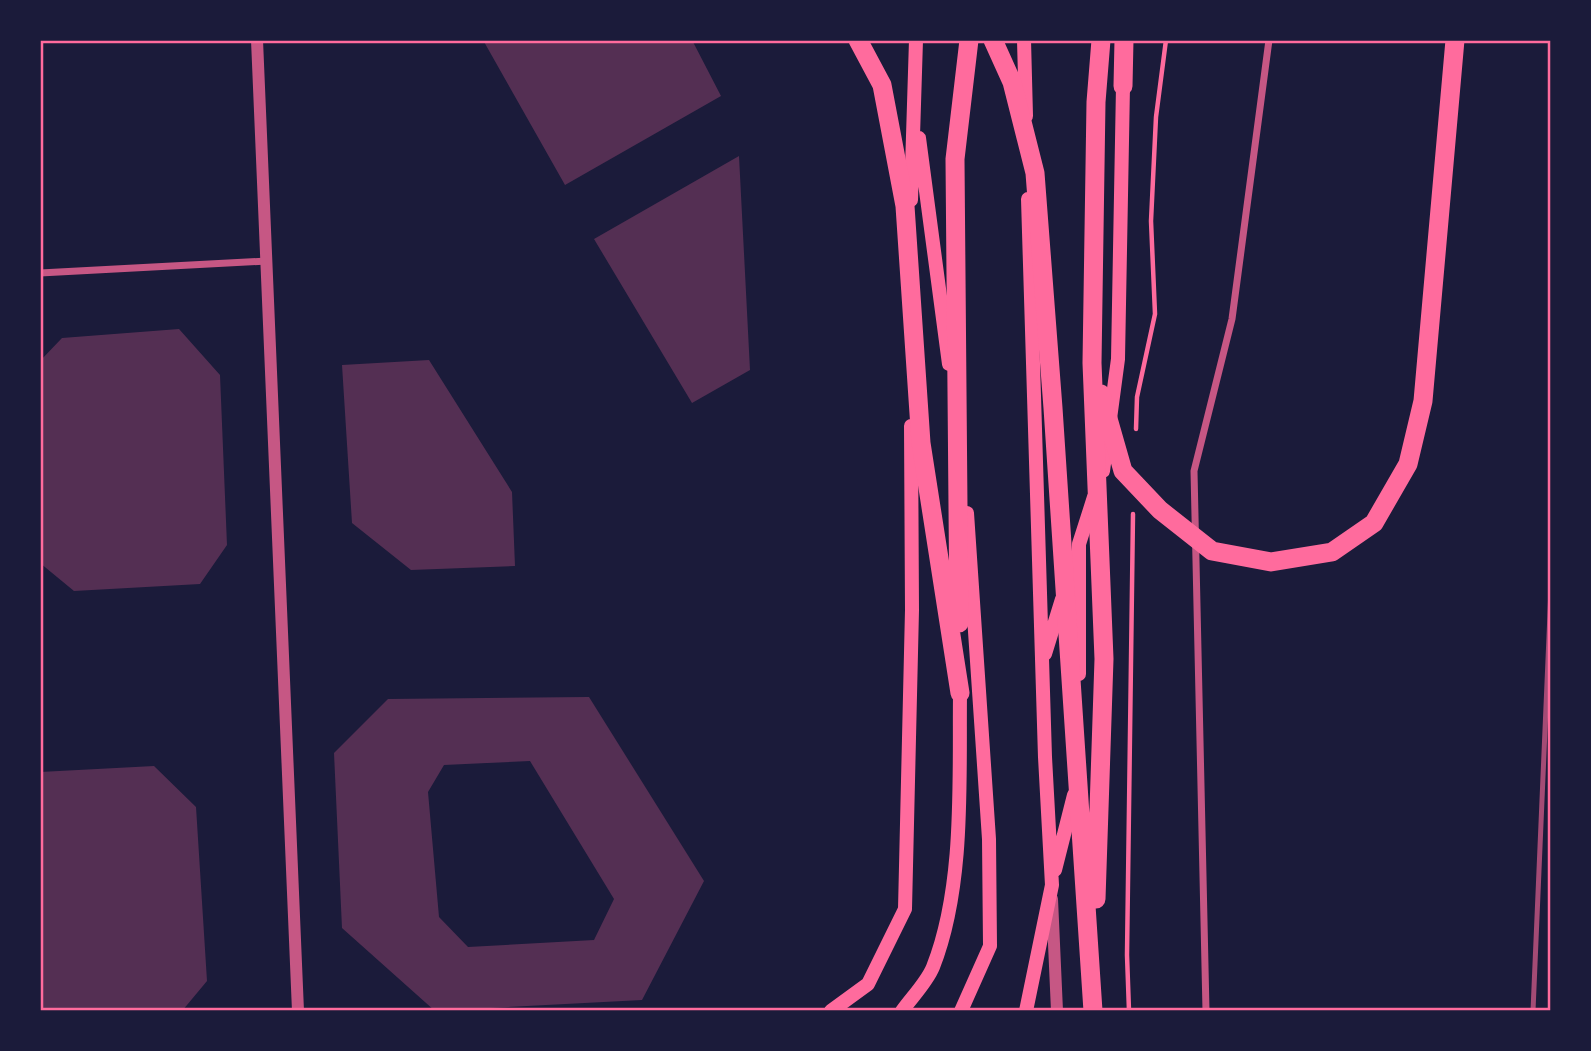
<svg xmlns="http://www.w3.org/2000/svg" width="1591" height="1051" viewBox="0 0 1591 1051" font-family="Raleway,sans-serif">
  <rect width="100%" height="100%" fill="#1b1b3a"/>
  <path fill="#542f53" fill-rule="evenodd" d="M483 40H692L721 96 565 185Z
    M739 156 750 370 692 403 594 239Z
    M179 329 220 375 227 545 200 584 74 591 40 563V361L62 338Z
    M429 360 512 492 515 566 411 570 352 523 342 365Z
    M589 697 704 881 642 1000 435 1011 342 928 334 753 388 699ZM530 761 614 899 594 940 468 947 439 917 428 792 444 765Z
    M154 766 196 807 207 981 182 1011H40V772Z"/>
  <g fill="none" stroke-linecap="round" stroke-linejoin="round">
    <path stroke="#ff6b9d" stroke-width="4.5" d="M1136 429 1137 397 1155 314 1151 221 1156 117 1166 40
      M1129 1011 1127 955 1133 514"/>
    <path stroke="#c65784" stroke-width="7" d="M40 273 267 261
      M1206 1011 1194 471 1232 319 1269 40"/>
    <path stroke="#c65784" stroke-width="12" d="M257 40 298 1011
      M1052 899 1057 1011"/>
    <path stroke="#ff6b9d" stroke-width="14" d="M1024 40 1026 116
      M919 138 949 364
      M911 200 916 40
      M1103 471 1118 359 1123 86
      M1045 654 1062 599
      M1079 674V544L1094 497
      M1055 870 1074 795
      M831 1011 868 984 905 909 912 610 911 426
      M902 1011C912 997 927 982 933 967 965 886 959 779 960 693
      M961 1011 990 946 989 839 967 513
      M1026 1011 1052 885 1045 757 1028 199"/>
    <path stroke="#ff6b9d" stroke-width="19" d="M858 40 882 85 905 206 921 443 960 693
      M993 40 1012 82 1035 173 1053 408 1093 1011
      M1123 86 1124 40
      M1101 394 1123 471 1160 510 1212 551 1271 562 1332 552 1374 523 1408 464 1423 401 1455 40
      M959 623 955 159 969 40
      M1096 899 1104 659 1092 363 1096 102 1101 40"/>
    <path stroke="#a44b75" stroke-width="5" d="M1533 1011 1551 589"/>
  </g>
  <rect width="1591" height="1051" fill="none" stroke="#1b1b3a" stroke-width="84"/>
  <rect x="42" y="42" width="1507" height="967" fill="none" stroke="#ff6b9d" stroke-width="2.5"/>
</svg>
